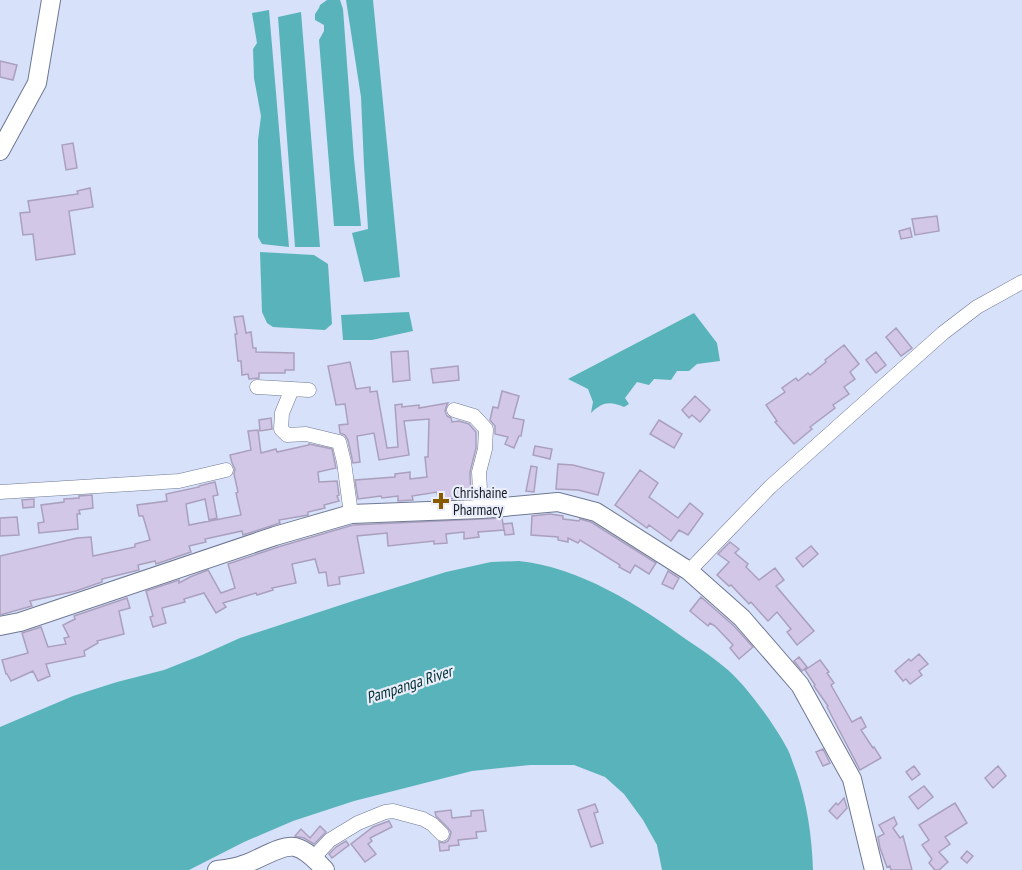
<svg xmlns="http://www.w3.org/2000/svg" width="1022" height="870" viewBox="0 0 1022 870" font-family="'PT Sans Narrow',sans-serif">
  <rect width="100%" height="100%" fill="#d7e1f9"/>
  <path fill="#59b3ba" d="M327 0H340L343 9 354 159 361 226H334L319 40 324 31V25L315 20V14L319 8 320 5Z
    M346 0H373L400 277 364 282 352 233 368 229 364 165 361 97Z
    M269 10 289 247 262 244 258 237V140L261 116 254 78 253 49 257 43 252 13Z
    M301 12 320 247H295L278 17Z
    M260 252 314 255 328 264 332 324 325 330 273 327 267 323 262 312Z
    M409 312 413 331 372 340H343L341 315Z
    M694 313 717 343 720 361 697 364 689 371H677L671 380 654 379 649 385 637 382 625 398 629 404 624 407C609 401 603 402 591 413L593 402 588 389 568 379Z
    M519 561C579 567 639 605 687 640 701 649 715 659 728 670 748 688 775 725 788 750 791 756 793 764 796 771 807 803 812 836 813 870H662L657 845 643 820 624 794 605 777 574 765H530L472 771 354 801 293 821 244 842 189 870H0V727L73 696 117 682 164 670 202 655 240 638 359 599 446 572 491 562Z"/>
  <path fill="#d2c7e6" stroke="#aaa0bd" stroke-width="1.5" d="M0 61 17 65 13 80 0 77Z
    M73 143 77 168 66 170 62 145Z
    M90 188 93 207 69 211 75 254 36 260 33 234 23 235 20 213 30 212 28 201 78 194 77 191Z
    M937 216 939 231 915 235 912 219Z
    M910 228 912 237 901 239 899 231Z
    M243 316 246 333 251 332 253 348H256V352L294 353V370H285V373H259V378L249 379 248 374 242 375 241 361H238L235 334H237L234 317Z
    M896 328 912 348 901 356 886 337Z
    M844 345 859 364 850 372 855 379 844 387 849 394 833 405 835 408 810 427 812 429 794 444 775 422 777 421 766 405 785 392 782 388 796 378 798 381 808 373 810 375 826 362 825 360Z
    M408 351 410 380 393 382 391 352Z
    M876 352 886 365 876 373 866 360Z
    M350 362 356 389 370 387V392L377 391 387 448 398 447 395 405 402 404V407L419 405V408L448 403 446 407 445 411 447 416 451 418 452 422 459 421 469 424 476 432V448L470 472 471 498 438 499 437 492 412 496 413 500 398 501V496L382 498 381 496 358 499 355 480 395 477V474L410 472V479L427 477 425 457H428L429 419 404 421 409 455 379 460 374 433 357 436 360 462 353 463 348 440 345 435 340 433 339 425 348 424 345 404 336 405 328 366Z
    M458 366 459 380 433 383 431 369Z
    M502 391 519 396 513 418 524 420 521 436H519L514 448 505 444 508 437 495 434V426L490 420 493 407 498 408Z
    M695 396 710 410 700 422 692 415 689 418 682 410Z
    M271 418 272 429 260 431 259 420Z
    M659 420 682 434 674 448 650 434Z
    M258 430 261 453 276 449 277 452 309 445V444L332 449 336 468 318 472 319 482 337 481 339 495 337 496 339 501 324 505 325 508 308 512V515L279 520 280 523 243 535 242 531 205 539 206 542 189 546 191 552 156 564 155 561 138 565 139 570 102 579V582L76 591 30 601 32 606 0 615V556L77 538 91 537 93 556 135 547V544L150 540 143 516H139L137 505 167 501 166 494 199 487V486L215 482 218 495 213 496 217 518 209 520 205 499 186 504 189 525 241 515 236 493 238 492 234 474 235 469 232 463 230 455 251 450 248 431Z
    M535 446 552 449 550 459 533 455Z
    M558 464 573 465 604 473 598 495 578 490 556 489Z
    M531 466 537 467 534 492 526 491Z
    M640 470 658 483 649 497 678 518 690 503 703 514 688 535 679 530 671 541 649 525 647 528 615 505Z
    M92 495 93 508 79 510 80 514H77L78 529 39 533 38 523 44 522 41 505 64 502V499L79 498V496Z
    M34 499V507L23 508 22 500Z
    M550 514 563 516V519L579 521 580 519 591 522 656 563 649 574 635 565 630 573 619 567 620 565 580 540 578 543 568 538V542L558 540V537L531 535 532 516Z
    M17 517 19 535 0 536V518Z
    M502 518 504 530 478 532 479 537 464 539V532L446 534 447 543 434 544V541L388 546 387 533 357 536 364 573 339 577 340 584 328 586 326 572 319 573 315 559 292 564 296 583 272 588 273 590 257 595 256 593 223 603 226 607 216 613 204 593 184 599 185 602 162 608 166 623 153 627 150 617 153 616 146 591 179 580V583L190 577 208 570 221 593 235 588 228 564 278 547 353 525Z
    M512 523 514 534 505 535 503 524Z
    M730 542 739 549 735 553 748 564 746 567 759 580 775 568 784 580 776 586 814 631 797 645 787 632 791 629 777 612 768 621 751 602 749 604 731 585 729 586 717 575 729 562 718 554Z
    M811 546 818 554 803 567 796 558Z
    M668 571 679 578 673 589 662 584Z
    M701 597 734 626 753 647 739 659 730 648 733 645 715 626 710 623 708 626 690 611Z
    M127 598 130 608 119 611 124 634 97 641 98 643 84 651 85 656 46 664 50 676 38 681 33 671 11 681 7 674H6L2 660 28 653 22 633 41 627 48 647 66 644 64 638 69 637 63 625 75 619 74 616Z
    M919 654 928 664 919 671 922 675 910 684 906 679 903 681 895 671 909 659 911 661Z
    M799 657 807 667 802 671 794 661Z
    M820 660 829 672 827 673 834 683 831 685 852 722 861 717 866 727 861 730 873 748 874 747 881 758 860 770 827 707 828 706 814 686 815 685 805 670Z
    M823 749 830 763 823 766 816 752Z
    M914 766 920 774 912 780 906 772Z
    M998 766 1006 776 993 788 985 778Z
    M924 786 933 797 918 809 909 797Z
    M844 798 847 808 837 819 829 811 836 803 838 805Z
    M955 803 967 823 945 837 950 844 939 852 948 862 939 870H935L929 863 932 859 922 845 929 840 919 825Z
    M595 804 598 812 594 813 603 843 591 847 578 810Z
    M451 810 452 818 471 816V811L483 810 486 831 476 832 477 838 458 840 459 845 449 846V850L440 851 439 842 444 843 448 841 450 837 451 832 448 828 436 816 435 812Z
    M894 817 897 824 893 828 900 838 903 836 912 870H891L890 866 887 867 880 848 878 837 884 834 879 825Z
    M389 821 392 827 370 838 372 841 368 844 376 854 365 862 351 844 373 827Z
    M320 826 326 832 314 844 304 838 295 836 301 829 310 838Z
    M346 841 349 845 332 858 329 854 336 847Z
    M967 851 973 856 967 863 961 858Z"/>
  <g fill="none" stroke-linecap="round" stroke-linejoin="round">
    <defs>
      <path id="street" d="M257 387 292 389 282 413 281 429 287 435 306 434 339 442 344 462 351 514
        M292 389 309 390
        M454 410 474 416 486 429 485 449 479 472 481 509
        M0 492 179 481 226 470
        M689 571 770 487 943 333 977 307 1022 282
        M314 857 330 840 358 823 385 812 393 811 423 819 432 824 442 834"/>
      <path id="secondary" d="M0 151 37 83 51 0
        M0 626 20 622 275 536 351 514 481 509 558 502 596 512 689 571 742 618 800 685 852 779 874 870
        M217 870C227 869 236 868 245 864 258 860 282 844 295 847 307 850 317 861 325 870"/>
    </defs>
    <use href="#street" stroke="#6f7994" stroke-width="15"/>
    <use href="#secondary" stroke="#6f7994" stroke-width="20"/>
    <use href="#street" stroke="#fff" stroke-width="14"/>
    <use href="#secondary" stroke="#fff" stroke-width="18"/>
  </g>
  <path fill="#8a5a00" stroke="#e9eefa" stroke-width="2" d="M438 492h6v6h6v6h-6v6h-6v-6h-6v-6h6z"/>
  <g text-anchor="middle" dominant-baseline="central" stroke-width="4.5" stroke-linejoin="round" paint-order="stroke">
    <g font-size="15" fill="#1a1e29" stroke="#e9eefa" text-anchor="start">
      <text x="453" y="492">Chrishaine<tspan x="453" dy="17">Pharmacy</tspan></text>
    </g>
    <g font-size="16" font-style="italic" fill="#033134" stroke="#e9eefa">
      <text transform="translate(409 684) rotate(-18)">Pampanga River</text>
    </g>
  </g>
</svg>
